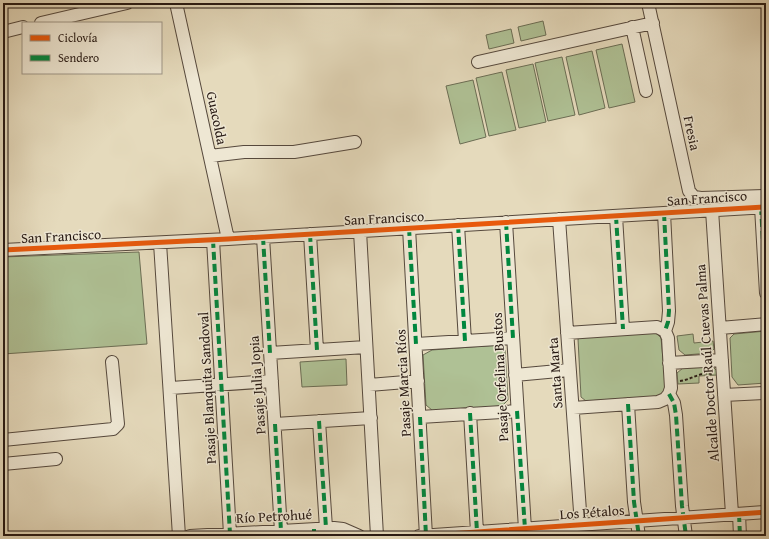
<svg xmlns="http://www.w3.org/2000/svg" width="769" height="539" viewBox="0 0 769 539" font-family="'Gentium Book Plus',serif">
  <rect width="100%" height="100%" fill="#e5dabc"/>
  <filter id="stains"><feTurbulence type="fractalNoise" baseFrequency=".005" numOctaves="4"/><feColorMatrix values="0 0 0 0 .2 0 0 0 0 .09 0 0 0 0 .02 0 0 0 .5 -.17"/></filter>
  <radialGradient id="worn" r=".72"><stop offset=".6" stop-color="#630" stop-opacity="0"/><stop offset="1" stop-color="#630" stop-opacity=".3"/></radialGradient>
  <path fill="#afc195" stroke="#6b6d54" d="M543 21 546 35 521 41 518 27Z
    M511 29 514 43 489 49 486 35Z
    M622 44 635 102 609 108 596 50Z
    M592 51 605 108 579 115 566 57Z
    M562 57 575 115 548 121 535 63Z
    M533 64 546 122 519 128 506 70Z
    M502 72 516 130 489 136 476 78Z
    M473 80 486 137 460 144 446 86Z
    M139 252 147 344 3 354V257Z
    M766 331V383L738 385 732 377 730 338 734 334Z
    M655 332 661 338 666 391 659 396 586 401 581 397 578 339 585 336Z
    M693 334 694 343 713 341 714 349 710 353 685 355 679 350 677 336Z
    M497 345 505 350 508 400 502 406 433 411 426 405 423 355 432 350Z
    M346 359 347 385 302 387 300 362Z
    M713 367 717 371V375L699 376V383L678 384 677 373 683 368Z"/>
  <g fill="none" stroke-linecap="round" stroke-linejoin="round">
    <defs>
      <path id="minor" d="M176 3 228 239
        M648 3 689 191 694 197 701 198 766 196
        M41 23 127 3
        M632 27 646 91
        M3 32 23 27
        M478 62 653 23
        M210 156 244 152H294L355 142
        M761 207 766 293
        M712 210 732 514
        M664 213 669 311 668 322 665 331 668 338 671 388 669 394 674 403 676 415 682 506 686 536
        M616 216 623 329
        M559 219 581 525 585 536
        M506 222 525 529
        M458 225 465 341
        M409 228 426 536
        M360 231 377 536
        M310 234 317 350
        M263 237 281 531
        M213 240 230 534
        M160 243 179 536
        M3 250 228 239 766 207
        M720 328 766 324
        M567 333 657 327 665 331
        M416 344 513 338
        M270 353 366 347
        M669 363 722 360
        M515 375 569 370
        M369 385 418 381
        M171 388 272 381
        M724 395 766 393
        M628 404 634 502 639 536
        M573 408 658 402 665 399 669 394
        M470 413 477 532
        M420 417 517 411
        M319 421 326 528
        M275 424 371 418
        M3 440 113 429 118 424 112 362
        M3 464 56 459
        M739 514 740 536
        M190 536 334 528 343 529 359 536
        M419 536 766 512"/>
    </defs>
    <use href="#minor" stroke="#56493d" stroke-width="14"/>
    <path stroke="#271913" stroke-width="2" stroke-dasharray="3 2" stroke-linecap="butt" d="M680 381C691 380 701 371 712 374"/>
    <use href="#minor" stroke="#eee7d3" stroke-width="12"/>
    <path stroke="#00873e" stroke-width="4" stroke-dasharray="8 4" stroke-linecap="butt" d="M761 207 766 293
      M664 213 669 311 668 322 665 331
      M616 216 623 329
      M506 222 513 338
      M458 225 465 341
      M409 228 416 344
      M310 234 317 350
      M263 237 270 353
      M213 240 230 534
      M669 394 674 403 676 415 682 506 686 536
      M628 404 634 502 639 536
      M517 411 525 529
      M470 413 477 532
      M420 417 426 536
      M319 421 326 528
      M275 424 281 531
      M739 514 740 536
      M314 529V536
      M270 532 271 536
      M225 534V536"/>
    <defs>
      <path id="cycleway" d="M3 250 228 239 766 207
        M419 536 766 512"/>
    </defs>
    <use href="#cycleway" stroke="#eee7d3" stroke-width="8"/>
    <use href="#cycleway" stroke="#e8590c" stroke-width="5"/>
  </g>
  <g text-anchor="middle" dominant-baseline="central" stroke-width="3" stroke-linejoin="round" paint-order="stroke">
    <g font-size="14" fill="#271913" stroke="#eee7d3">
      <text transform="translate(217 118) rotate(78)">Guacolda</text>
      <text transform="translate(692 133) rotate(78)">Fresia</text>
      <text transform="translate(707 198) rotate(-4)">San Francisco</text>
      <text transform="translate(384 218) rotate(-3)">San Francisco</text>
      <text transform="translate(61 236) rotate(-3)">San Francisco</text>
      <text transform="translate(707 363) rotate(-94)">Alcalde Doctor Raúl Cuevas Palma</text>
      <text transform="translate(555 373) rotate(-94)">Santa Marta</text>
      <text transform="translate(500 377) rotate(-93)">Pasaje Orfelina Bustos</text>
      <text transform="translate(403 383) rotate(-93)">Pasaje Marcia Ríos</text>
      <text transform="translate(257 385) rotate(-94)">Pasaje Julia Jopia</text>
      <text transform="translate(207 388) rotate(-93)">Pasaje Blanquita Sandoval</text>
      <text transform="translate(592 512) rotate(-4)">Los Pétalos</text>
      <text transform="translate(274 516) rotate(-3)">Río Petrohué</text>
    </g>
  </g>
  <rect width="769" height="539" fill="none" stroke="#e5dabc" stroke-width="16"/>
  <rect x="4" y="4" width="761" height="531" fill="none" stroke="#271913" stroke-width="2"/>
  <rect x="8" y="8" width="753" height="523" fill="none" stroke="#271913"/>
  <rect x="22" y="22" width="140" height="52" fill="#eee7d3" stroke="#9e9586"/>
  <rect x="30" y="35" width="20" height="6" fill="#e8590c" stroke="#9e9586"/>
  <text x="58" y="42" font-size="12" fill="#271913">Ciclovía</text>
  <rect x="30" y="55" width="20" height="6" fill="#00873e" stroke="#9e9586"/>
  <text x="58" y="62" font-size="12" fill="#271913">Sendero</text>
  <rect width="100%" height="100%" filter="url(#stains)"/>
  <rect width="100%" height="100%" fill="url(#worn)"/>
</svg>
